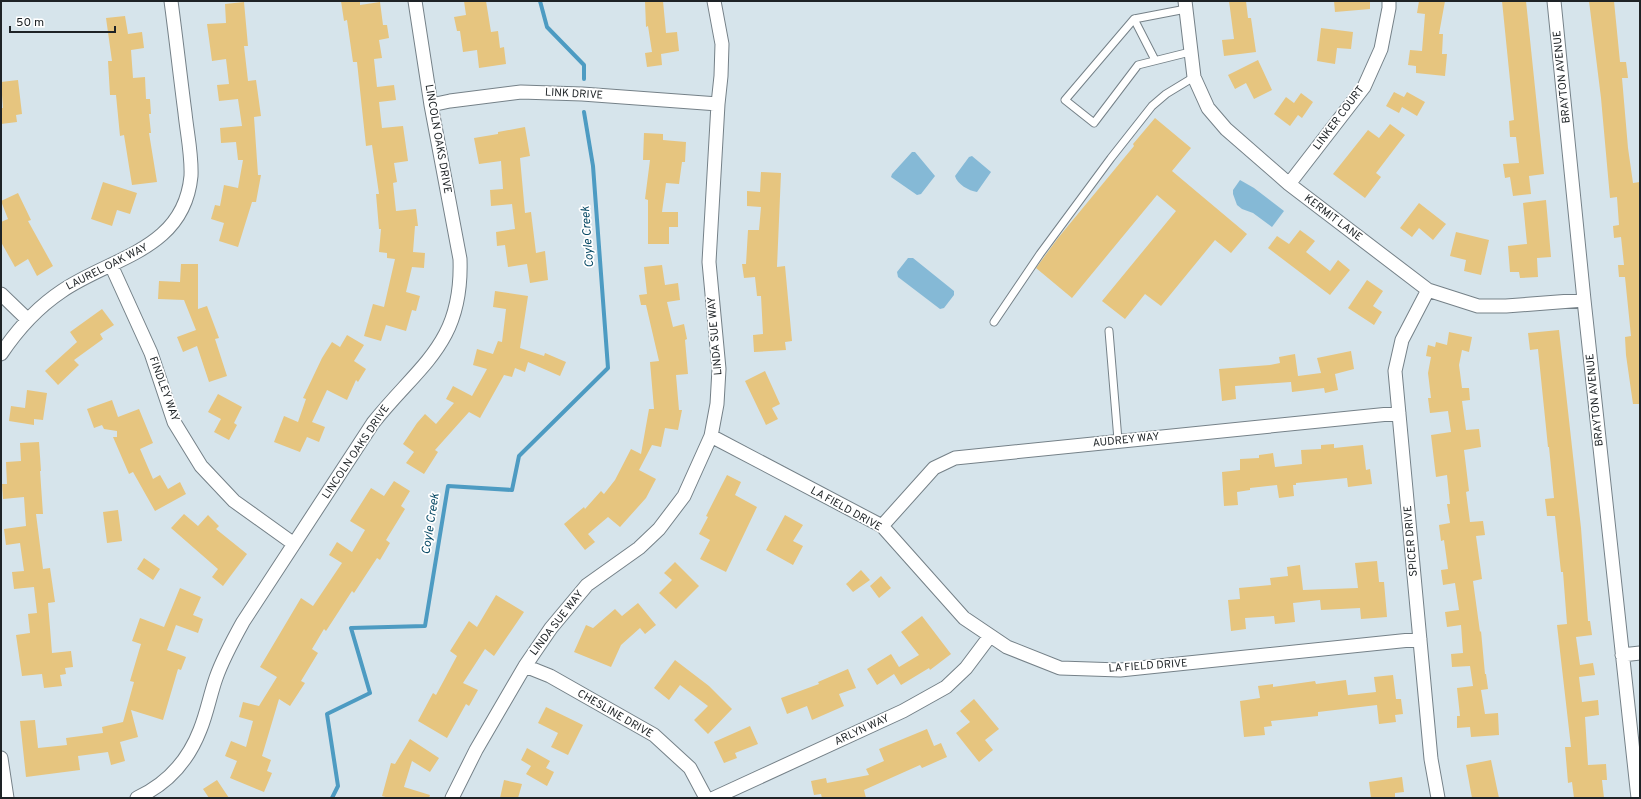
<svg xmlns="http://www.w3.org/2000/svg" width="1641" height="799" viewBox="0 0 1641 799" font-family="Overpass,sans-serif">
  <rect width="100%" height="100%" fill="#d6e4eb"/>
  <path fill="#85b9d6" d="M912 152H915L935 176 921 194 917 195 891 177 892 174Z
    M972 156 991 172 977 192C969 191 957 184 955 176L969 157Z
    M1240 180 1254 188 1284 211 1272 227 1253 213 1242 209 1237 205 1233 194V190Z
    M908 258H913L954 291V295L944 308 940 309 898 277 897 272Z"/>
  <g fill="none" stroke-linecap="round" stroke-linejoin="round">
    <path stroke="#4d9bc2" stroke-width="4" d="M540 1 547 27 584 65V79
      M332 798 338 786 327 714 370 693 351 628 425 626 448 486 512 490 519 456 608 368 593 166 584 112"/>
  </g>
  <path fill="#e6c57f" d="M341 1H360V5L380 2 383 25H387L389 38 379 40 382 58 374 59 377 87 394 85 396 100 379 102 382 128 403 126 408 161 394 163 397 182 393 183 396 211 416 209 418 226H415L413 252 425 253 424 268 412 267 406 292 420 296 416 311 412 310 406 331 386 325 381 341 364 336 373 304 384 307 395 259 387 258V253L379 252 381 229H379L376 194H379L372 145 366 146 357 62H353L347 20 344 21Z
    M464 1H486L491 32 498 31 500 48 504 47 506 64 479 68 477 50 463 52 460 31H457L454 17 466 15Z
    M645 1H663L666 33 677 32 679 51 661 54 662 65 647 67 645 53 652 52 648 26 646 27Z
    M1229 1H1246L1248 18H1251L1256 52 1224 56 1222 40 1234 39Z
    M1334 1H1370V9L1335 12Z
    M1419 1H1445L1439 34H1443L1442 54H1447L1445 76 1416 73V66L1408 65 1410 50 1422 51 1425 14 1417 13Z
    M1502 1H1526L1544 174 1529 176 1531 194 1513 196 1510 177 1505 178 1503 164 1519 163 1516 137H1510L1509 121 1514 120Z
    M1589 1H1614L1620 62H1626L1628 78H1622L1628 148 1633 183 1640 182V404H1633L1626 355 1625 337 1631 336 1625 277H1619L1618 265H1624L1621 237 1614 238 1613 226 1619 225 1617 197 1610 198 1601 98Z
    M244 2 248 46H244L248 81 256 80 261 116 254 117 258 175H261L256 202H252L238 247 219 241 224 223 211 219 215 205 220 206 224 185 238 188 243 160H238L236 142 221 143 220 128 242 126 238 99 219 101 217 85 229 84 226 59 212 61 207 24 226 23 225 4Z
    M125 16 128 34 142 32 144 48 131 50 133 78 145 77 146 99H150L151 114H149L151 133H149L157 182 132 185 124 135 120 136 116 95H110L108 61H112L106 18Z
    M1321 28 1353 32 1351 49 1337 48 1335 64 1317 61Z
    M1258 60 1272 90 1254 99 1246 83 1235 89 1228 75Z
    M18 80 22 114 16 115 17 122 1 124V108H3L1 82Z
    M1394 92 1404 97 1407 92 1425 102 1417 116 1402 107 1399 113 1386 106Z
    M1301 93 1313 102 1302 118 1298 115 1290 126 1274 114 1286 97 1294 103Z
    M1155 118 1191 148 1172 171 1247 234 1231 253 1215 240 1161 306 1145 294 1125 319 1102 301 1176 211 1157 195 1072 298 1036 268 1058 238 1134 146 1133 144Z
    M1390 124 1405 135 1376 173 1381 177 1365 198 1333 174 1368 130 1379 138Z
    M525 127 530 156 520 158 525 213 531 212 536 253 545 251 548 280 530 283 527 264 508 267 505 245 497 246 496 232 515 229 512 204 491 206 490 190 503 189 501 161 479 164 474 138 498 134V132Z
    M644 133 663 134V140L686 142 685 162H682L679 184 666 183 662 212H678V227H669V244H648V200L645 199 650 160H643Z
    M761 172 781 173 777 267 785 266 792 341 785 342 786 350 754 352 753 335 763 334 761 296H757L755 277 744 278 742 264H746L748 230H759L761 207 747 206V191L760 192Z
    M103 182 137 193 130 214 117 210 112 226 91 219Z
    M18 193 31 220 28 221 53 266 37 276 28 259 15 267 1 242V222L8 219 1 201Z
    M1546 200 1551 257 1537 258 1538 277 1520 278 1519 272H1510L1508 246 1527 244 1523 203Z
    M1419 203 1446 224 1433 240 1419 228 1412 237 1400 228Z
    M1300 230 1315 241 1306 252 1330 271 1338 260 1350 270 1330 295 1268 248 1277 236 1289 244Z
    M1456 232 1489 240 1481 275 1464 271 1466 260 1450 256Z
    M181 264H198V309L207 306 219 338 215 339 227 376 209 382 197 346 183 352 177 337 196 330 184 300 158 299 159 281 180 282Z
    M662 265 665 285 678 283 680 300 667 302 673 327 684 324 687 339 685 340 688 374 676 375 679 410H682L678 430 665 428 661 447 652 445 639 470 656 479 646 498 620 527 608 517 588 534 595 542 585 550 564 524 584 507 585 509 601 491 604 494 615 480 631 449 641 454 649 409H654L650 362 659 361 646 305H641L639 295 647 294 644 267Z
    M1367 280 1383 291 1373 306 1382 312 1374 325 1348 308Z
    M495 291 528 296 520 348 544 356 545 353 566 362 560 376 528 362 525 372 515 368 512 377 504 375 480 418 469 412 435 450 438 452 424 474 406 463 414 452 403 444 417 423 425 414 436 424 454 403 446 399 453 386 472 396 487 369 473 365 477 349 493 354 498 341 502 342 506 309 493 307Z
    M102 309 114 325 100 334 103 339 74 360 79 365 58 385 45 371 77 342 70 332Z
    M1559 330 1581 528 1588 621H1590L1592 635 1576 637 1580 665 1593 663 1595 675 1579 677 1582 702 1598 700 1599 715 1585 717 1588 765 1606 764 1607 780H1602L1604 798H1574L1572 782 1568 783 1565 747H1571L1557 625 1567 624 1563 572H1561L1555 516H1547L1545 499 1554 498 1549 447H1548L1538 349 1530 350 1528 333Z
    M1449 332 1472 337 1469 352 1462 350 1459 365 1462 388H1469L1470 400 1462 401 1466 430 1479 429 1481 447 1464 450 1469 491 1466 492 1470 522 1483 521 1485 535 1476 536 1482 579 1473 581 1480 632 1481 631 1485 674H1486L1488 689 1481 690 1485 714 1498 713 1499 735 1471 737 1470 727 1457 728V716H1460L1457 688 1473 686 1470 666 1452 667 1451 654 1463 653 1461 625 1447 627 1445 612 1459 610 1455 583 1443 585 1441 570 1448 569 1444 540 1441 541 1439 525 1450 523 1447 504H1450L1447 475 1436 477 1431 435 1451 432 1448 411 1430 413 1428 398H1431L1428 373 1431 357 1426 356 1428 345 1435 347 1436 342 1447 345Z
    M347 335 364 345 354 361 366 369 358 382 356 380 347 400 327 390 312 422 325 427 319 442 307 437 300 452 274 442 284 416 298 422 306 399 303 398 322 358 332 342 340 347Z
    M1351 351 1354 369 1335 374 1338 390 1325 393 1324 388 1292 392 1291 382 1235 386 1236 399 1222 401 1219 369 1270 365 1280 363 1279 357 1295 354 1298 376 1321 373 1317 358Z
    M765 371 780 404 772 408 778 419 766 425 745 381Z
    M27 390 47 393 43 420 34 419V425L9 421 11 406 25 408Z
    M218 394 242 407 234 423 237 425 229 440 214 432 221 419 208 412Z
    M112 400 118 417 139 409 153 443 140 449 153 479 160 475 168 489 180 482 186 494 155 511 133 472 129 474 113 437H117V431L104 429 102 425 94 428 87 409Z
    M39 442 41 471H40L43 514H36L43 569 50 568 55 602 48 603 52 653 71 651 73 667 65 668 66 674 60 675 62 686 44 688 42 674 22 676 16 635 30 633 28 614 37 613 34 587 14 589 12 572 24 571 20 543 6 545 4 529 26 526 24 497 3 499 2 484H7L6 462 21 461 20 443Z
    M1334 444V448L1363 445 1366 470 1370 469 1372 484 1348 487 1347 478 1296 483V485H1293L1294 496 1279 498 1277 485 1250 488V490L1237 492 1238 505 1224 506 1222 472 1240 470V459L1259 458V455L1273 453 1275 467 1302 464 1301 450 1321 449V445Z
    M727 475 741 482 735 495 757 507 726 572 700 559 710 540 699 534 708 517 706 516Z
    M394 481 410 491 401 506 405 509 386 540 390 543 380 560 377 558 354 593 352 591 326 631 324 629 312 649 318 653 301 681 305 683 290 706 279 699 262 756 271 760 267 771 272 773 264 792 230 778 237 761 225 756 231 741 246 747 253 721 239 717 243 702 259 706 277 677 260 667 301 598 313 606 342 563 329 555 337 542 352 552 365 530 350 521 371 488 384 496Z
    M118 510 122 541 107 543 103 512Z
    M184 514 198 526 208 515 219 526 216 529 247 554 223 586 212 577 218 569 171 528Z
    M785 515 803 525 793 541 803 546 793 565 766 550Z
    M144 558 160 569 153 580 137 569Z
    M1377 561 1379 582H1384L1387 617 1361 619 1360 608 1321 610 1320 600 1293 603 1295 622 1275 624 1274 616 1245 618 1246 629 1231 631 1228 600 1240 599 1239 588 1271 585 1270 578 1288 576 1287 567 1300 565 1303 590 1358 588 1355 563Z
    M675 562 699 586 676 609 659 593 672 580 664 573Z
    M861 570 870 580 853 592 846 584Z
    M881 576 891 588 879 598 870 586Z
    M180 588 201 597 193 615 203 619 198 633 176 625 167 650 186 657 181 670 178 669 163 720 131 710 138 737 120 742 125 761 111 765 108 752 78 756 80 770 26 777 20 721 35 720 38 748 67 745 66 738 103 733 102 727 123 722 134 682 130 681 141 644 132 641 140 618 164 627Z
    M496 595 524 612 494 656 485 649 463 683 478 690 469 706 466 704 447 738 418 721 433 693 436 695 457 656 450 651 469 621 477 627Z
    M638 603 656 625 645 634 640 628 621 645 611 667 574 652 586 625 593 628 615 609 622 616Z
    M922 616 951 654 930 670 929 668 901 685 894 674 877 685 867 669 891 654 899 667 919 655 901 632Z
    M675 660 709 686 732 709 708 734 694 720 708 706 680 685 669 700 654 688Z
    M848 669 856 688 839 694 844 706 812 720 807 706 787 714 781 698 819 684 818 682Z
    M1393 675 1396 699H1401L1403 714 1395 715 1396 722 1379 724 1377 705 1318 712V716L1271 721 1272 726 1264 727 1265 735 1244 737 1240 701 1260 698 1258 686 1273 684V687L1315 681 1316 684 1346 680 1348 695 1376 692 1374 677Z
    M974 699 999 729 985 740 993 750 979 762 956 733 970 722 960 711Z
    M546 707 583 725 568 755 551 747 558 733 538 723Z
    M750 726 758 744 735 753 737 758 724 763 714 742Z
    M927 729 934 746 941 743 947 757 922 768 920 765 864 790 866 798H822L821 794 814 795 811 781 826 778 827 783 869 775 866 769 884 761 879 749Z
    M410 739 439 758 430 772 412 761 404 787 430 795 429 798H389L382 796 391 763 395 764Z
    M527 748 550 761 546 768 554 772 547 786 526 774 531 766 521 760Z
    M1491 760 1499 798H1472L1466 765Z
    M1402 777 1404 792 1395 793V798H1371L1369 782Z
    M217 780 229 798H209L203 789Z
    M504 780 522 784 518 798H500Z"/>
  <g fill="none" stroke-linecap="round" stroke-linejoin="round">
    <defs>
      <path id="lane" d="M1186 9 1134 19 1065 100 1094 123 1138 65 1190 52
        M1134 19 1155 60
        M994 322 1040 254 1111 158 1152 106 1166 94 1194 77
        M1109 331 1118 440"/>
      <path id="street" d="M1185 1 1194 77 1208 108 1226 129 1289 184 1428 290 1478 306H1506L1584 300
        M1554 1 1584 300 1638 798
        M431 105 450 101 521 92 582 94 718 104
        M1289 184 1364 87 1381 49 1389 8V1
        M111 265 151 353 174 422 201 466 234 501 294 544
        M1428 290 1402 340 1395 371 1431 759 1438 798
        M1 294 28 320
        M1 354C17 330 38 307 62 291 112 257 184 250 191 176 192 155 187 133 185 113 180 75 176 38 171 1
        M711 436 882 526 964 618 1007 647 1060 668 1120 670 1420 639
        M882 526 934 468 955 458 1399 413
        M1622 655 1640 653
        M525 666 550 676 654 735 690 768 706 798
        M1 758 7 798
        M137 798C167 784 188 761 200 730 207 713 210 695 216 678 223 658 233 640 243 622L373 423C420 364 463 344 460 259L431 105 415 1
        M452 798 476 750 525 666 551 628 587 585 639 548 659 529 684 496 711 436 717 404 719 369 709 262 718 104 721 76 722 44 714 1
        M714 798 903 711 946 687 966 668 990 636"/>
    </defs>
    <use href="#lane" stroke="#758188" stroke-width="9"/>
    <use href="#street" stroke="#758188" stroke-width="15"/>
    <use href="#lane" stroke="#fff" stroke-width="7"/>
    <use href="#street" stroke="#fff" stroke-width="13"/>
  </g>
  <g text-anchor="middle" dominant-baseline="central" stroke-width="3.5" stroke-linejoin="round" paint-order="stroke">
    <g font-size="11" fill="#1e2326" stroke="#fff">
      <text transform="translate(1562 77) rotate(-96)">BRAYTON AVENUE</text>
      <text transform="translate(574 94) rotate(3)">LINK DRIVE</text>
      <text transform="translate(1339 118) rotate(-53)">LINKER COURT</text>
      <text transform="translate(438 139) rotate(80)">LINCOLN OAKS DRIVE</text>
      <text transform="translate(1333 218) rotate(37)">KERMIT LANE</text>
      <text transform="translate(107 267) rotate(-27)">LAUREL OAK WAY</text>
      <text transform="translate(715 336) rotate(-95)">LINDA SUE WAY</text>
      <text transform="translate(164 389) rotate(70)">FINDLEY WAY</text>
      <text transform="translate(1595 400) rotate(-96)">BRAYTON AVENUE</text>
      <text transform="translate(1126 440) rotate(-6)">AUDREY WAY</text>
      <text transform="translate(356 452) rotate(-56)">LINCOLN OAKS DRIVE</text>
      <text transform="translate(846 509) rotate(29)">LA FIELD DRIVE</text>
      <text transform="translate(1411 541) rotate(-95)">SPICER DRIVE</text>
      <text transform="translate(557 623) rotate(-52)">LINDA SUE WAY</text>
      <text transform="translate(1148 666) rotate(-4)">LA FIELD DRIVE</text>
      <text transform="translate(615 714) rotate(30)">CHESLINE DRIVE</text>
      <text transform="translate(862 730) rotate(-25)">ARLYN WAY</text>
    </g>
    <g font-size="12" font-style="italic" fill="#074965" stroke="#fff">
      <text transform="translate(588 237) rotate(-94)">Coyle Creek</text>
      <text transform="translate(431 524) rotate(-81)">Coyle Creek</text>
    </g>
  </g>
  <rect width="1641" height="799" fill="none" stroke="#1e2326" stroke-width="4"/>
  <path d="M10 26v6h105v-6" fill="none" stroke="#1e2326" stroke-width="2"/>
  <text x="16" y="26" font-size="12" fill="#1e2326" stroke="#ffffff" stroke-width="3" paint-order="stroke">50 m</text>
</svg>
